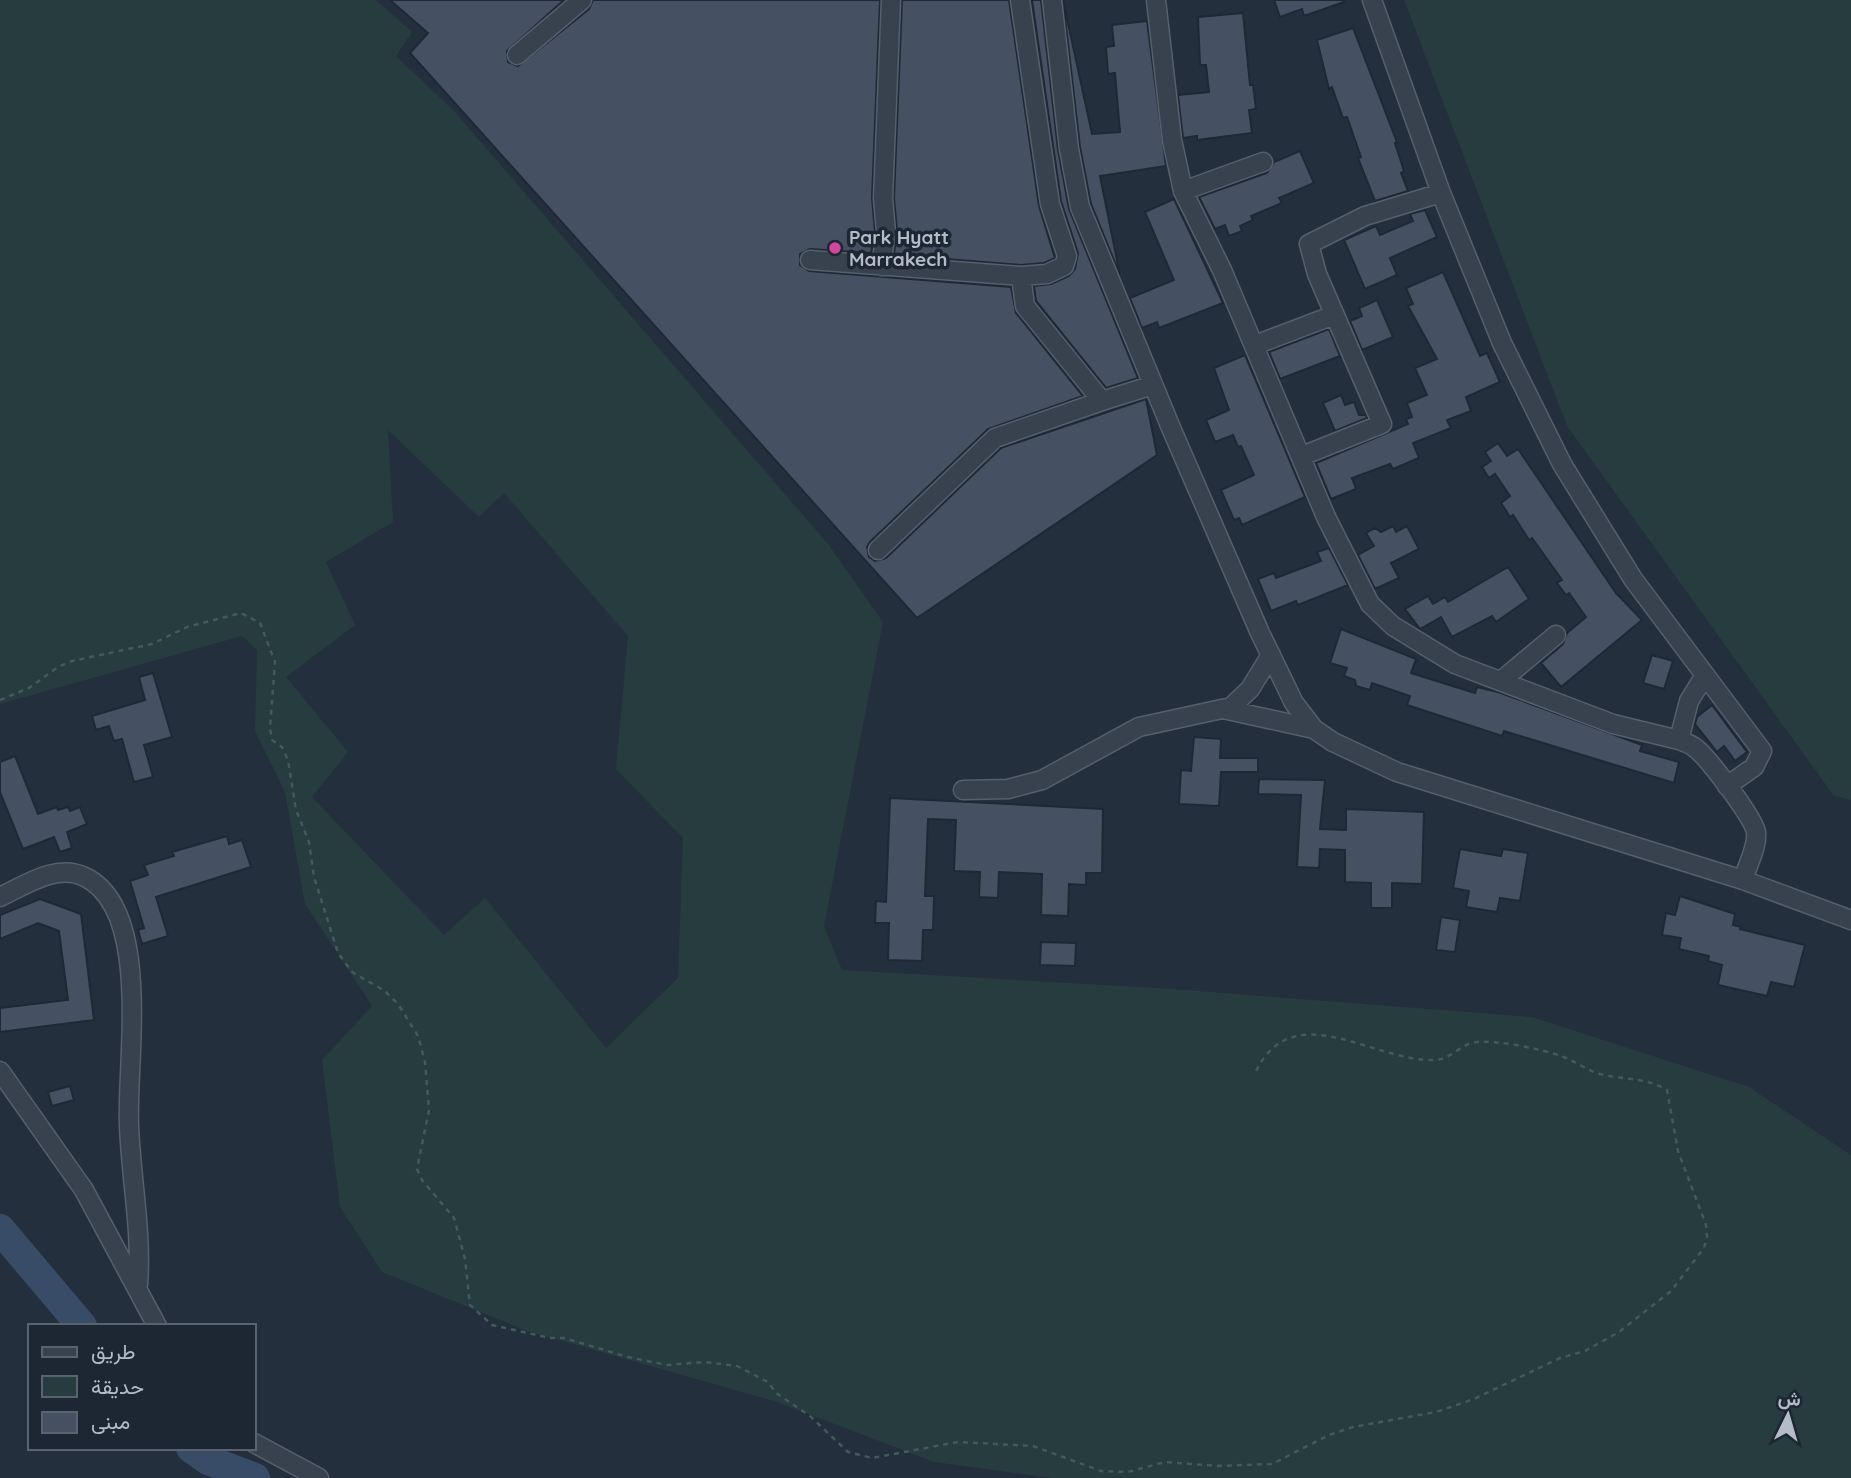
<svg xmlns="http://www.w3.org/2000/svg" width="1851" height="1478" viewBox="0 0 1851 1478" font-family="Quicksand,Vazirmatn,sans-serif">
  <rect width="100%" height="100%" fill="#242f3e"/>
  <path fill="#263c3f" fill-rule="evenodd" d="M0 0H376L412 32 396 56 455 112 828 544 883 622 824 926 842 970 1159 988 1532 1017 1749 1087 1851 1155V1478H1051L934 1462 777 1402 527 1331 382 1272 340 1207 322 1060 372 1006 305 904 285 792 255 731 257 650 242 636 0 704ZM388 430 479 517 504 493 628 636 616 769 683 838 678 978 606 1048 485 898 444 935 312 797 348 752 286 677 355 625 326 562 393 522Z
    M1404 0H1851V800L1834 796 1567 426Z"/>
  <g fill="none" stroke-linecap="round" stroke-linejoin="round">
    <path stroke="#394c67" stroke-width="30" d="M0 1229 82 1326
      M191 1448 208 1460 255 1478"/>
  </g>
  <path fill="#455162" stroke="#1f2835" stroke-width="2" d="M390 0H564L507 51 508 62 518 66 589 9 593 0H880L872 198 875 232 871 253 810 249 800 254V265L809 271 1011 287 1016 313 1083 396 988 429 870 542 867 547 869 557 875 561 886 558 1001 448 1146 399 1157 455 917 618 410 53 428 33Z
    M902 0H1009L1039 206 1055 258 1044 263 1021 265 894 255 897 231 894 198Z
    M1032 0H1041L1058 150 1069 209 1138 378 1106 388 1036 301 1034 286 1051 284 1069 276 1075 269 1078 253 1061 201Z
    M1063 0 1092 134 1120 132 1115 73 1108 74 1106 47 1114 46 1112 25 1147 21 1166 166 1100 176 1120 275 1091 204 1080 147Z
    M1274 0H1344V2L1304 16 1302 9 1280 17Z
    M1243 13 1250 85H1253L1256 109 1249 110 1252 133 1197 140V136L1183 138 1178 95 1209 92 1206 65H1200L1198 17Z
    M1353 28 1397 142 1395 143 1404 171 1401 173 1408 191 1375 201 1358 158 1361 157 1347 117 1343 118 1332 87 1329 89 1317 40Z
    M1300 151 1314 183 1279 198 1282 203 1251 216 1253 220 1240 226 1242 231 1229 236 1225 225 1215 229 1199 197 1267 173 1274 162Z
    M1174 199 1223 303 1159 328 1157 322 1142 328 1130 298 1174 280 1145 212Z
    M1425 210 1437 237 1390 258 1397 275 1365 289 1344 240 1376 226 1380 235 1413 221 1410 214Z
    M1443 272 1480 356 1487 353 1500 382 1466 397 1471 411 1447 420 1451 428 1413 443 1419 458 1393 469 1390 464 1352 478 1356 489 1331 499 1316 463 1408 424 1406 419 1412 417 1407 403 1427 395 1415 368 1437 359 1408 306 1413 304 1406 288Z
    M1377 300 1393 337 1362 350 1350 321 1362 316 1359 308Z
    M1329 329 1340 356 1280 379 1269 352Z
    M1245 355 1305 497 1242 525 1239 518 1234 520 1221 490 1254 475 1241 446 1238 447 1233 435 1215 442 1206 420 1229 410 1214 368Z
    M1341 395 1345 405 1354 402 1359 415H1366L1367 418 1335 431 1323 403Z
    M1498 443 1507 456 1518 449 1616 593 1642 620 1561 687 1541 663 1563 644 1567 633 1586 617 1569 593 1566 595 1557 583 1562 580 1532 538 1529 540 1513 515 1510 517 1501 503 1510 496 1495 474 1489 478 1482 467 1491 461 1485 452Z
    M1393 526 1396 532 1407 526 1419 549 1391 563 1399 578 1375 589 1358 555 1374 546 1366 533 1375 528 1381 532Z
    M1329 548 1348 585 1298 605 1296 601 1271 611 1258 579 1274 573 1276 578 1321 561 1317 552Z
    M1508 567 1529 599 1496 622 1492 616 1452 637 1441 617 1420 629 1405 609 1428 596 1433 604 1445 597 1448 602Z
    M1341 629 1416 659 1411 673 1475 693 1477 687 1498 692 1642 745 1640 751 1679 762 1674 783 1504 731 1502 736 1407 705 1410 696 1372 683 1370 690 1356 686 1355 680 1344 676 1347 668 1330 663Z
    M1652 655 1673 661 1664 689 1643 683Z
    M153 673 172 737 144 745 153 777 134 782 122 739 114 741 109 726 96 730 92 716 145 700 139 677Z
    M1712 705 1747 752 1735 761 1724 746 1717 752 1695 724 1697 717Z
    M1194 737 1221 739 1220 758H1258V772H1221L1219 806 1179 804 1181 770 1191 771Z
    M15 756 38 814 57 807 58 810 68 807 70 811 80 807 87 824 67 832 72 848 60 852 54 837 23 849 0 792V762Z
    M1259 779 1325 780 1320 829 1346 830V809L1424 812 1422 884 1392 883V908H1371V883L1345 882V850L1320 849 1319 868 1297 867 1301 795 1258 794Z
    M890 798 1103 809 1102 873H1086V885L1069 884 1068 916 1041 915 1042 874 999 872 998 898 979 897 980 872 954 871 956 820 928 819 925 896H934L933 930H923L922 961 888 960 889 923H875L876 901 886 902Z
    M227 836 229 844 242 840 251 867 156 897 168 936 142 944 138 930 144 928 130 881 148 875 144 865 174 856 172 852Z
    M1460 849 1501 856 1503 849 1528 853 1520 901 1500 898 1497 912 1466 907 1469 891 1453 888Z
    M1680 896 1735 914 1733 925 1741 927 1740 929 1805 945 1794 987 1771 982 1767 996 1718 985 1722 965 1708 961 1709 956 1679 949 1681 938 1662 935 1666 913 1675 915Z
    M40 899 81 914 94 1020 0 1032V1008L68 1000 59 931 38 923 0 939V915Z
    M1441 917 1460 920 1455 952 1436 950Z
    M1041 942 1076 943 1075 966 1040 965Z
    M70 1086 74 1100 52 1106 48 1092Z"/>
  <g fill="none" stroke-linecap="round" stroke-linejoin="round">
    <defs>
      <path id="minor" d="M1020 0 1050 204 1067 256 1064 266 1047 274 1021 276
        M1052 0 1069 149 1080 207 1171 428 1260 633 1294 703 1314 729 1333 742 1397 772 1743 880 1851 920
        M1156 0 1172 140 1183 191 1222 270 1326 517 1370 604 1393 626 1455 664 1613 724 1679 740 1689 701 1705 675
        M1372 0 1441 193 1502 343 1562 464 1633 579 1762 751 1754 767 1727 786
        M517 55 582 0
        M1183 191 1263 162
        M810 260 1021 276 1025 306 1102 401 1153 385
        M881 266 886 232 883 198 891 0
        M1255 345 1334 315
        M1302 456 1382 424 1317 274 1309 244 1365 216 1441 193
        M878 550 995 438 1102 401
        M1502 680 1556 635
        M1223 709 1314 729
        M1679 740C1684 742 1690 744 1694 747 1707 756 1753 817 1756 832 1758 846 1747 866 1743 880
        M963 790 1008 789 1042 780 1139 727 1231 707 1250 689 1271 655
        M0 897C25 885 57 863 85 877 153 910 126 1063 129 1125 131 1179 142 1230 138 1285
        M0 1071 84 1190 157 1326
        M254 1443 319 1478"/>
    </defs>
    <use href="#minor" stroke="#565f6c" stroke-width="21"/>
    <path stroke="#44595c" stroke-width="2.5" stroke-dasharray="5 5" stroke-linecap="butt" d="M0 700 29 688 58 667 72 661 152 644 187 627 241 613 260 623 275 662 270 728 272 740 282 747 288 760 296 810 309 842 314 877 338 953 352 972 385 991 398 1004 418 1036 425 1062 429 1110 417 1169 422 1180 454 1218 465 1259 470 1305 492 1325 550 1338H564L628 1357 667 1365 705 1362 737 1366 768 1382 776 1393 810 1416 848 1452 872 1458 958 1442 1033 1446 1101 1471 1128 1472 1165 1462 1217 1466 1272 1464 1329 1435 1353 1427 1436 1412 1474 1399 1560 1358 1585 1351 1619 1332 1671 1291 1704 1248 1707 1237 1706 1225 1678 1151 1667 1090C1646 1077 1623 1080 1600 1074 1586 1070 1575 1061 1561 1056 1541 1049 1498 1040 1477 1042 1461 1043 1451 1060 1434 1060 1374 1062 1294 995 1256 1071"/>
    <use href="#minor" stroke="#38414e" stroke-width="18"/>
  </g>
  <circle fill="#d1479c" stroke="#1d2633" stroke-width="2.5" cx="835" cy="248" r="7"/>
  <g text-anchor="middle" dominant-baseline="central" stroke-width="7" stroke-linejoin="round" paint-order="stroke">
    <g font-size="19" font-weight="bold" fill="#b4bcc9" stroke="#1d2633" text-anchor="start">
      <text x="849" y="237">Park Hyatt<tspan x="849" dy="22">Marrakech</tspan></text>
    </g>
  </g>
  <rect x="28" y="1324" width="228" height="126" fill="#1d2633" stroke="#59626f" stroke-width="2"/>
  <rect x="42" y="1347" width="35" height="10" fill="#38414e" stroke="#59626f" stroke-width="2"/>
  <text x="91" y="1359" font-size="21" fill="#b4bcc9">طريق</text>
  <rect x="42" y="1376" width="35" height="21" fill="#263c3f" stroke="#59626f" stroke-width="2"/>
  <text x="91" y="1394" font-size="21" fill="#b4bcc9">حديقة</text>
  <rect x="42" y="1412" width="35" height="21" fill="#455162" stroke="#59626f" stroke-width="2"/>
  <text x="91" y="1429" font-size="21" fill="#b4bcc9">مبنى</text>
  <g transform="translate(1788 1415) rotate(5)" stroke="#1d2633" stroke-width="5" paint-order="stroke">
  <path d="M0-5L12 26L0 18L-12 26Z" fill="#b4bcc9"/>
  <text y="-10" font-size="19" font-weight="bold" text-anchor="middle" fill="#b4bcc9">ش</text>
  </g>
</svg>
